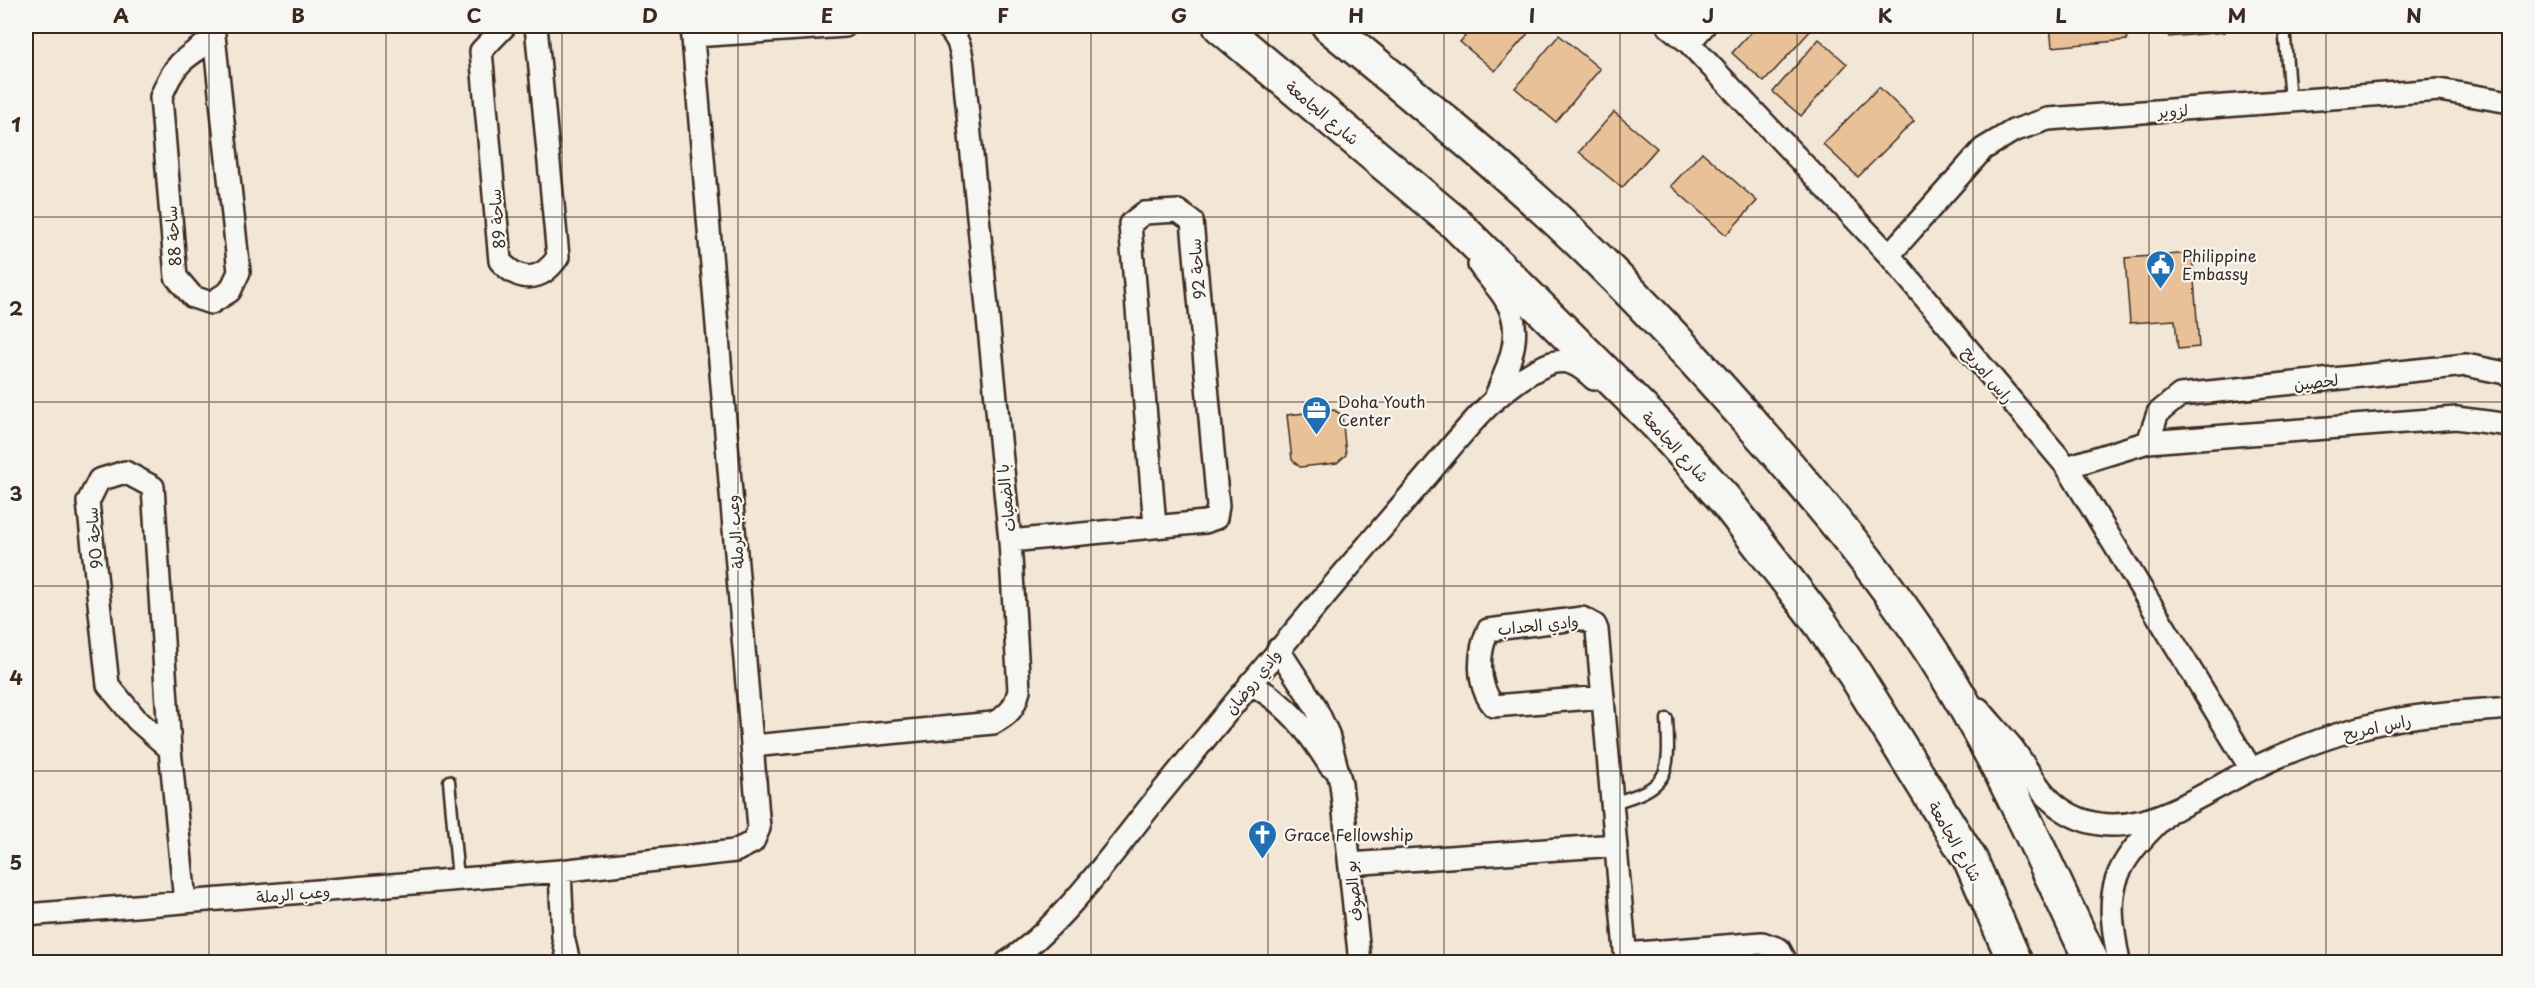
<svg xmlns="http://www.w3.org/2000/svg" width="2535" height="988" viewBox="0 0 2535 988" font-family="'Playpen Sans','Playpen Sans Arabic',sans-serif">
  <rect width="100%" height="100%" fill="#f2e6d7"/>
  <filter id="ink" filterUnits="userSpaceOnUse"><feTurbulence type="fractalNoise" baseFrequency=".0167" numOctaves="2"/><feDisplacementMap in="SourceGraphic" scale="12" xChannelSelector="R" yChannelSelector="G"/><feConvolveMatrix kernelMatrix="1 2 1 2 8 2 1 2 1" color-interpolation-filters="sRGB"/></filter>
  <g filter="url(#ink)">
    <path fill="#e9c199" stroke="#3b2a1e" stroke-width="1.5" d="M1474 26H1524L1530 31 1495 71 1460 42Z
      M1757 26H1807L1812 29 1764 82 1732 53Z
      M1865 26H1884L1876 35Z
      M2050 26H2126L2127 40 2052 47Z
      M2168 26H2225V32L2169 37Z
      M2355 26H2411L2355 32Z
      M1559 35 1600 69 1556 122 1515 88Z
      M1819 39 1847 64 1801 116 1773 92Z
      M1879 87 1914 121 1858 177 1823 144Z
      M1614 112 1657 148 1622 188 1579 152Z
      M1702 152 1757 201 1726 235 1671 186Z
      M2192 253 2199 347 2178 349 2175 320 2130 323 2125 258Z
      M1334 410 1342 415 1346 455 1337 463 1300 467 1292 460 1287 415Z"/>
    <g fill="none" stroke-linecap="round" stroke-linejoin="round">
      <defs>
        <path id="service" d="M2284 26 2290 101
          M449 781 458 879
          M1612 803C1670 787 1670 775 1667 719"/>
        <path id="minor" d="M213 26 239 272 230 291 211 303 193 297 176 277 161 97C174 63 184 58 214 39
          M505 26 481 51 500 261C520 283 541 282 558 257L536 26
          M1668 26 1689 43 1889 255 2067 467 2251 769
          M693 36 845 26
          M1689 43 1704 26
          M1889 255 1983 149 2013 131 2048 119 2439 90 2510 102
          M1479 265C1487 277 1498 287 1505 299 1526 331 1508 367 1495 398
          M2148 442 2158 413 2180 395 2466 365 2510 374
          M2067 467 2148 442 2456 418 2510 425
          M1010 541 1205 522 1216 518 1218 506 1192 221 1178 211 1144 213 1130 224 1155 526
          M1278 649 1314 704 1328 734 1341 784 1360 962
          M1250 683C1288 705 1307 729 1330 766
          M1603 697 1494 706C1476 685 1478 653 1488 630L1582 618 1595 625 1597 630 1626 962
          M1979 709C1990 722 2001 734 2012 747 2027 767 2039 793 2060 808 2123 853 2193 798 2250 770 2284 753 2323 738 2360 728 2408 714 2460 712 2510 708
          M752 746 993 723C1009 715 1015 708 1019 690L1010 541 963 64C961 48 958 37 946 26
          M170 749 137 720 108 685 88 502 99 480 125 472 153 487 170 749 185 902
          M1350 864 1616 845
          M560 871 563 937 569 962
          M26 915 560 871 735 851 753 842 759 828 692 26
          M1626 954 1762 943 1779 949 1786 962
          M1007 962C1063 926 1121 841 1165 788 1246 688 1329 590 1413 492 1453 447 1490 390 1546 365 1567 356 1580 366 1594 379
          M2119 962C2104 887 2111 868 2166 815"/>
        <path id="primary" d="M1220 26 1455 223 1658 425 1725 500 1821 624 1856 676 1971 861 2015 962
          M1329 26C1406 89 1484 153 1558 221 1631 289 1699 364 1765 439 1826 509 1885 579 1935 657 1997 753 2043 859 2092 962"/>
      </defs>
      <use href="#service" stroke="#3b2a1e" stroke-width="15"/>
      <use href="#minor" stroke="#3b2a1e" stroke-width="26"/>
      <use href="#primary" stroke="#3b2a1e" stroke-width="38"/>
      <use href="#service" stroke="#f6f6f2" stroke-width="10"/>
      <use href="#minor" stroke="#f6f6f2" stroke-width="21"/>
      <use href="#primary" stroke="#f6f6f2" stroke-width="33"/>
    </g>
  </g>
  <path fill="none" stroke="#3b2a1e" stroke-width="1.5" stroke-opacity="0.55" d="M209 26V962M386 26V962M562 26V962M738 26V962M915 26V962M1091 26V962M1268 26V962M1444 26V962M1620 26V962M1797 26V962M1973 26V962M2149 26V962M2326 26V962M26 217H2510M26 402H2510M26 586H2510M26 771H2510"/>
  <defs>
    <symbol id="civic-pin" viewBox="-11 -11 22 30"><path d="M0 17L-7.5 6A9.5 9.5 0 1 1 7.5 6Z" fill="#1f6fb2" stroke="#f6f6f2"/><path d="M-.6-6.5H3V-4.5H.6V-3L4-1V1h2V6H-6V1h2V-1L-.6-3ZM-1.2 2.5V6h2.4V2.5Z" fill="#fff"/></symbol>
    <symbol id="office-pin" viewBox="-11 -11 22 30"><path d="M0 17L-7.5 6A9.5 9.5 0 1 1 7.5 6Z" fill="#1f6fb2" stroke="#f6f6f2"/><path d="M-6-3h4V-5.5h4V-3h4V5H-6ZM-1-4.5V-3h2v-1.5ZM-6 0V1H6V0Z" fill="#fff"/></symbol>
    <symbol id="church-pin" viewBox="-11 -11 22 30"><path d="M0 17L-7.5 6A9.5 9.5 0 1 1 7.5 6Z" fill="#1f6fb2" stroke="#f6f6f2"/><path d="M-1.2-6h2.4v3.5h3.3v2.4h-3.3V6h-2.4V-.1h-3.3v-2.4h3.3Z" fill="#fff"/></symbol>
  </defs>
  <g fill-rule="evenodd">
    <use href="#civic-pin" x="2144" y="248" width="33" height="45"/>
    <use href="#office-pin" x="1300" y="394" width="33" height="45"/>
    <use href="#church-pin" x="1246" y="818" width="33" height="45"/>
  </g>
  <g text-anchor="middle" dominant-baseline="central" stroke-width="4.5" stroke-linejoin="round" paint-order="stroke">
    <g font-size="16" fill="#3b2a1e" stroke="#f6f6f2">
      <text transform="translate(2173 110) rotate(-4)">لزوير</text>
      <text transform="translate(1323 112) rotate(40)">شارع الجامعة</text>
      <text transform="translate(496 219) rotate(-95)">ساحة 89</text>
      <text transform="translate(172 236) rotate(-95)">ساحة 88</text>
      <text transform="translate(1196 269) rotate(-95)">ساحة 92</text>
      <text transform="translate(1989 374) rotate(50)">راس امريح</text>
      <text transform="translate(2316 381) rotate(-6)">لحصين</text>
      <text transform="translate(1676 446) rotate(47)">شارع الجامعة</text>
      <text transform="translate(1005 498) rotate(-96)">با الضعيات</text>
      <text transform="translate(734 532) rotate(-95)">وعب الرملة</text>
      <text transform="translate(93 538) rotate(-95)">ساحة 90</text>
      <text transform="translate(1538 624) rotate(-6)">وادي الحداب</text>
      <text transform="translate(1252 681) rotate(-51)">وادي روضان</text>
      <text transform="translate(2377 726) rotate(-12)">راس امريح</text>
      <text transform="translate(1956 841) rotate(60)">شارع الجامعة</text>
      <text transform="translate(1352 891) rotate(-96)">بو الصوف</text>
      <text transform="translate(293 893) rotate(-5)">وعب الرملة</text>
    </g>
    <g font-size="16" fill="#3b2a1e" stroke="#f6f6f2" text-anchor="start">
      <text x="2182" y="255">Philippine<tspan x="2182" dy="18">Embassy</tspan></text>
      <text x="1338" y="401">Doha Youth<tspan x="1338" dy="18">Center</tspan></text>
      <text x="1284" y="834">Grace Fellowship</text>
    </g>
  </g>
  <rect width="2535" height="988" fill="none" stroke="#f6f6f2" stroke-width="66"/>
  <rect x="33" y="33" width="2469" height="922" fill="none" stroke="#3b2a1e" stroke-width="2"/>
  <g font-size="20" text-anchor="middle" font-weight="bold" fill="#3b2a1e">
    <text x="121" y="23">A</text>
    <text x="298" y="23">B</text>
    <text x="474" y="23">C</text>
    <text x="650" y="23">D</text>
    <text x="827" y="23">E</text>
    <text x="1003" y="23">F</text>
    <text x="1179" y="23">G</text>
    <text x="1356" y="23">H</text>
    <text x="1532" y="23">I</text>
    <text x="1708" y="23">J</text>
    <text x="1885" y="23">K</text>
    <text x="2061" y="23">L</text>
    <text x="2237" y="23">M</text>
    <text x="2414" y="23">N</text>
    <text x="16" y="132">1</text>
    <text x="16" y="316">2</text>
    <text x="16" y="501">3</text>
    <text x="16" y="685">4</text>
    <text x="16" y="870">5</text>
  </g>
</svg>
